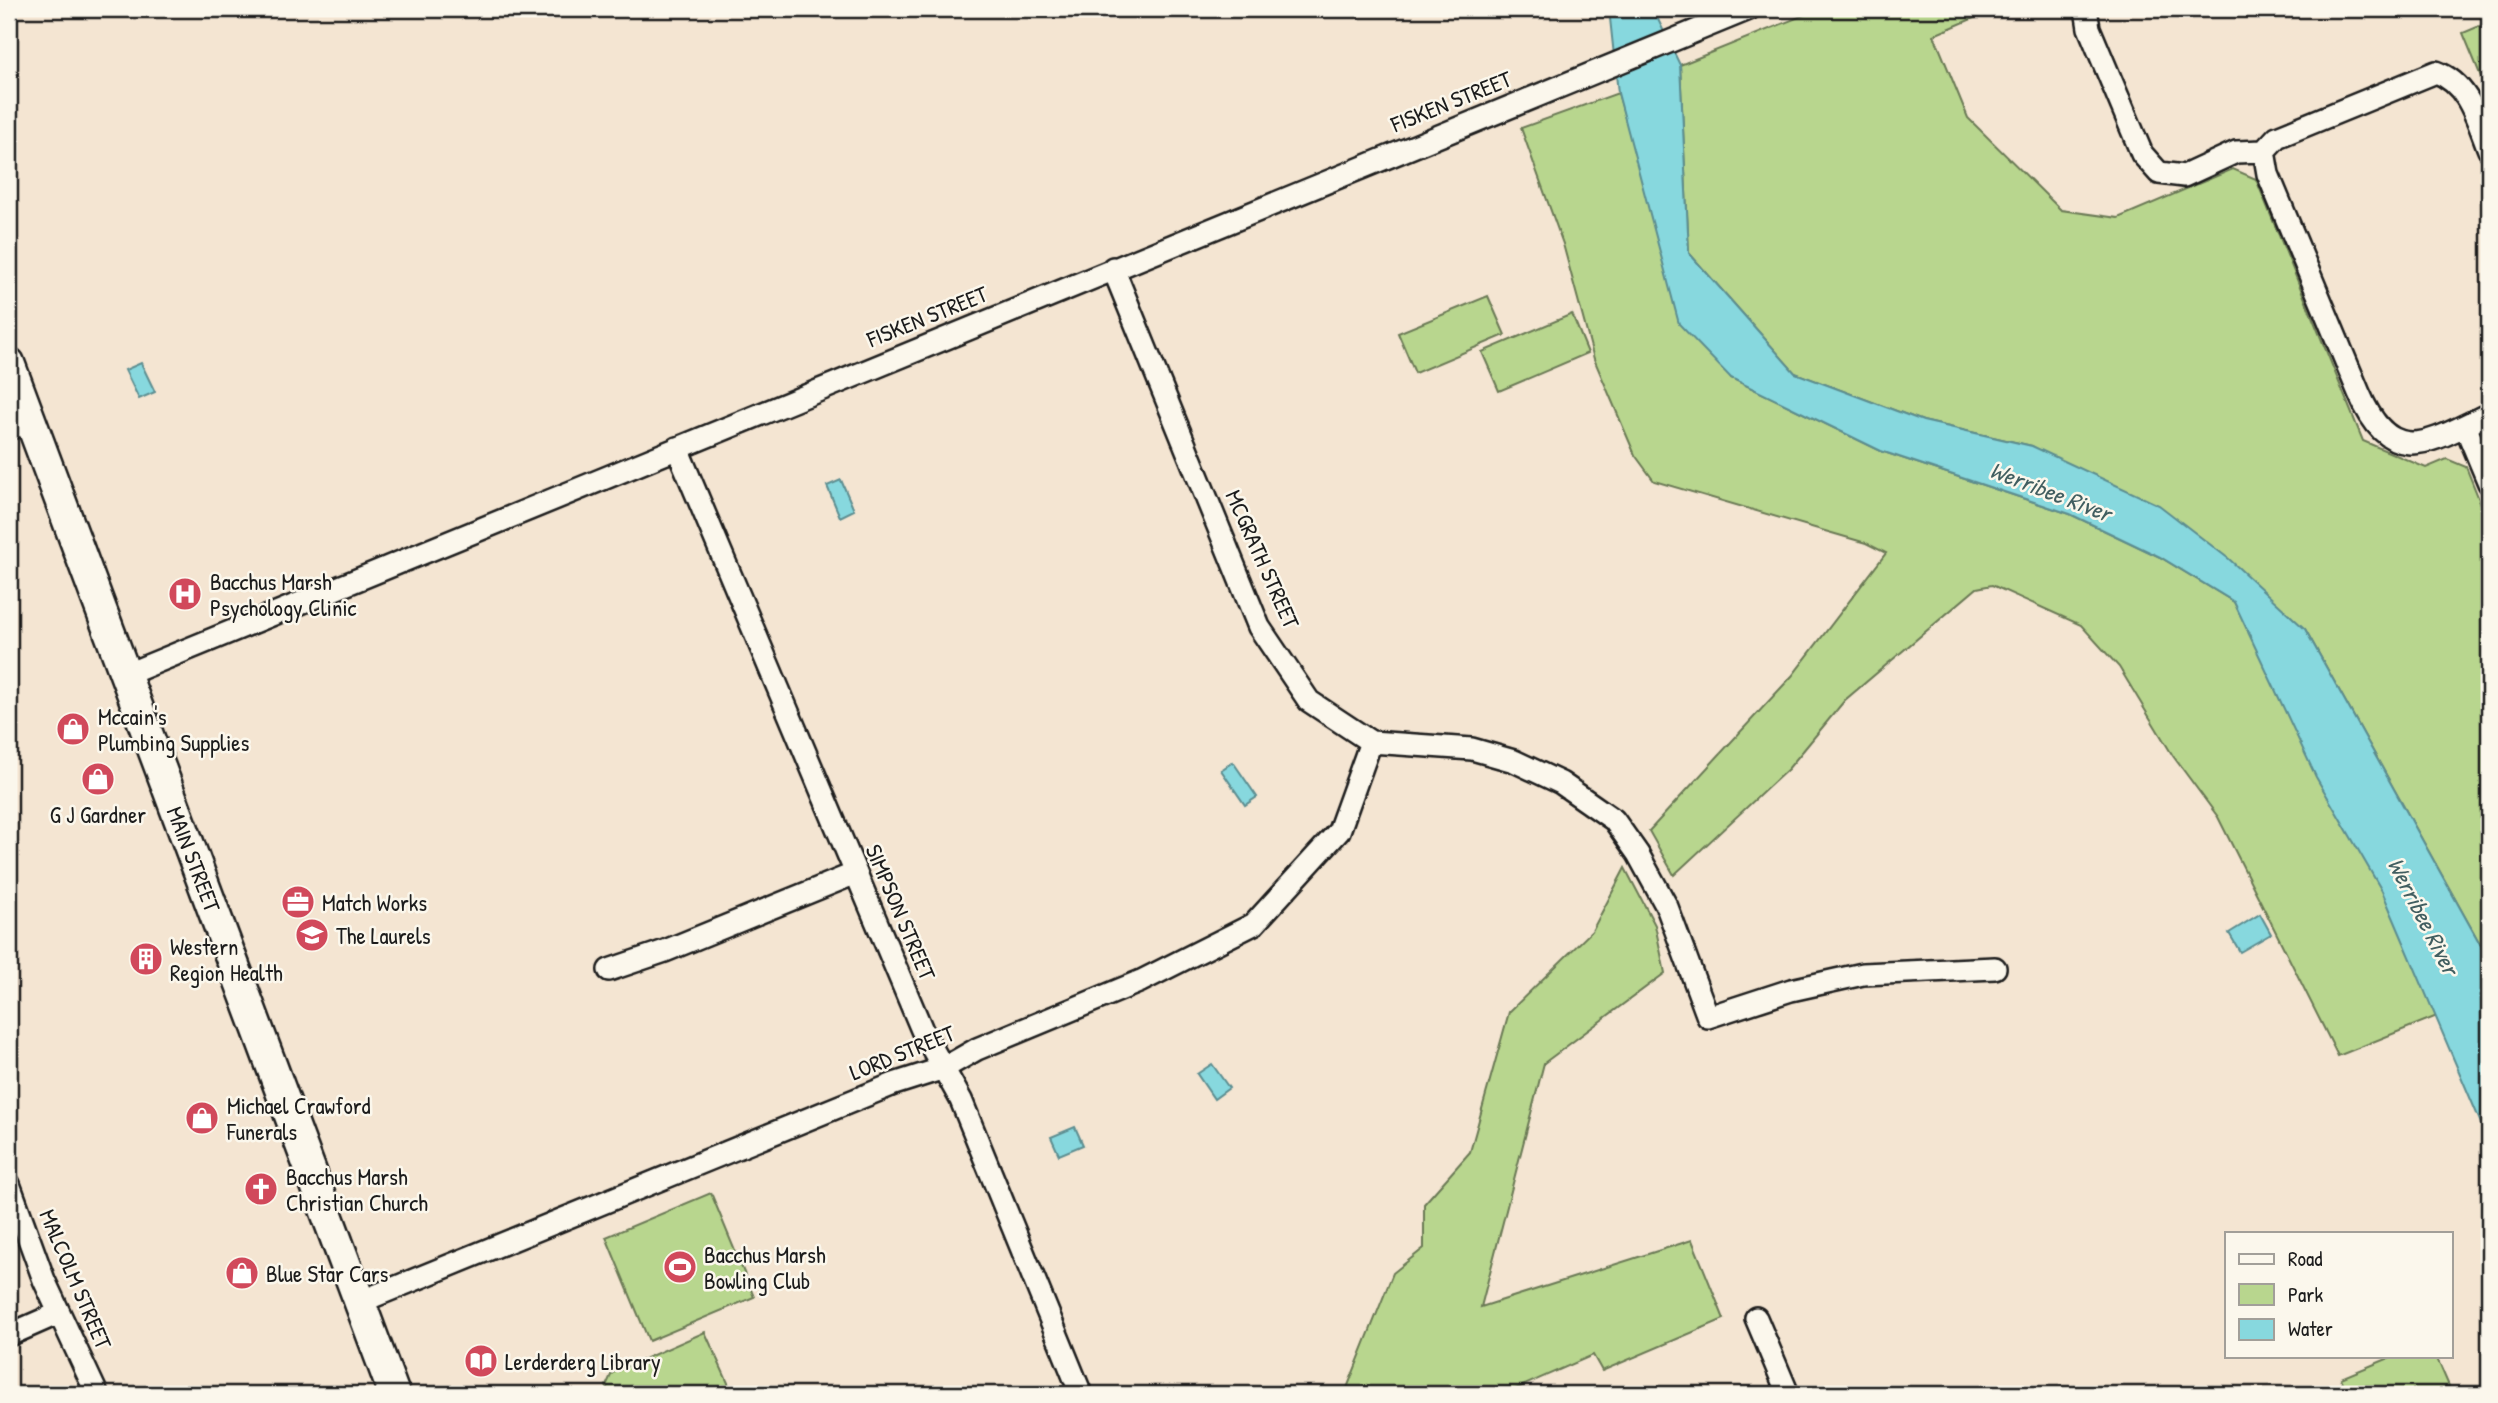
<svg xmlns="http://www.w3.org/2000/svg" width="2498" height="1403" viewBox="0 0 2498 1403" font-family="'Patrick Hand',sans-serif">
  <rect width="100%" height="100%" fill="#f4e5d2"/>
  <filter id="ink" filterUnits="userSpaceOnUse"><feTurbulence type="fractalNoise" baseFrequency=".0143" numOctaves="2"/><feDisplacementMap in="SourceGraphic" scale="14" xChannelSelector="R" yChannelSelector="G"/><feConvolveMatrix kernelMatrix="1 2 1 2 8 2 1 2 1" color-interpolation-filters="sRGB"/></filter>
  <g filter="url(#ink)">
    <path fill="#b8d68e" stroke="#6a7955" stroke-width="2" d="M1819 9H1995L1934 35 1968 118 2061 210 2118 218 2233 169 2256 179 2363 441 2426 468 2447 459 2466 467 2489 524V960L2305 629 2032 446 1923 421 1795 373 1689 253 1680 65Z
      M2489 22V96L2463 33Z
      M1618 93 1629 131 1731 378 1881 451 2070 514 2160 557 2234 602 2452 1010 2338 1056 2218 817 2173 756 2119 667 2081 625 1992 585 1977 588 1845 700 1788 769 1674 875 1649 831 1792 676 1886 553 1866 543 1654 481 1635 455 1594 359 1563 244 1521 128Z
      M1488 296 1505 335 1415 373 1398 333Z
      M1572 314 1588 353 1499 391 1482 352Z
      M1625 868 1655 925 1665 973 1544 1063 1481 1307 1692 1240 1724 1319 1602 1371 1593 1355 1504 1394H1339L1347 1388 1393 1273 1424 1248V1204L1470 1152 1509 1012 1592 931Z
      M711 1193 754 1297 649 1341 606 1237Z
      M705 1332 733 1394H610L606 1386 612 1373Z
      M2394 1356H2436L2449 1386 2430 1394H2348L2341 1378Z"/>
    <path fill="#87d8de" stroke="#5c8d90" stroke-width="2" d="M1609 9H1653L1680 65 1689 253 1795 373 1923 421 2032 446 2159 505 2229 559 2305 629 2489 960V1142L2382 891 2316 777 2234 602 2160 557 2070 514 1881 451 1731 378 1679 324 1618 93Z
      M141 363 155 392 139 399 125 370Z
      M841 480 854 510 840 517 827 486Z
      M1233 762 1257 797 1245 805 1221 770Z
      M2260 914 2271 934 2240 952 2229 933Z
      M1212 1064 1229 1088 1214 1099 1197 1074Z
      M1075 1127 1083 1145 1059 1155 1051 1137Z"/>
    <g fill="none" stroke-linecap="round" stroke-linejoin="round">
      <defs>
        <path id="street" d="M2086 9 2089 28 2142 154 2159 173 2184 176 2236 152 2264 151 2277 137 2436 72C2469 84 2477 120 2489 150
          M2264 151 2268 174 2359 393C2392 471 2431 441 2489 414
          M1113 268 1259 627 1309 701 1371 742 1472 749 1514 761 1561 783 1614 820 1638 854 1667 907 1708 1017 1791 990 1863 974 1995 968
          M2466 428 2489 483
          M9 429 30 420
          M677 448 922 1030 961 1100 1081 1394
          M125 675 1749 9
          M609 970 665 951 856 873
          M9 1184 44 1280 97 1394
          M360 1302 894 1084 944 1068 977 1049 1141 981 1254 924 1339 831 1371 742
          M1756 1318 1788 1394
          M9 1335 59 1313"/>
        <path id="secondary" d="M9 363 394 1394"/>
      </defs>
      <use href="#street" stroke="#1c1c1c" stroke-width="26"/>
      <use href="#secondary" stroke="#1c1c1c" stroke-width="35"/>
      <use href="#street" stroke="#fbf7ec" stroke-width="21"/>
      <use href="#secondary" stroke="#fbf7ec" stroke-width="30"/>
    </g>
  </g>
  <defs>
    <symbol id="hospital-disc" viewBox="-11 -11 22 22"><circle r="9.5" fill="#d1495b" stroke="#fbf7ec"/><path d="M-5-5h3v3.5h4V-5h3V5h-3V1.5h-4V5h-3Z" fill="#fff"/></symbol>
    <symbol id="shop-disc" viewBox="-11 -11 22 22"><circle r="9.5" fill="#d1495b" stroke="#fbf7ec"/><path d="M-5-2.5h2.3a2.7 3.5 0 0 1 5.4 0H5L5.5 6h-11ZM-1.5-2.5h3a1.5 2.3 0 0 0-3 0Z" fill="#fff"/></symbol>
    <symbol id="office-disc" viewBox="-11 -11 22 22"><circle r="9.5" fill="#d1495b" stroke="#fbf7ec"/><path d="M-6-3h4V-5.5h4V-3h4V5H-6ZM-1-4.5V-3h2v-1.5ZM-6 0V1H6V0Z" fill="#fff"/></symbol>
    <symbol id="university-disc" viewBox="-11 -11 22 22"><circle r="9.5" fill="#d1495b" stroke="#fbf7ec"/><path d="M0-5L7-2L0 1L-7-2ZM-4 1L0 2.5L4 1V4Q0 6-4 4Z" fill="#fff"/></symbol>
    <symbol id="building-disc" viewBox="-11 -11 22 22"><circle r="9.5" fill="#d1495b" stroke="#fbf7ec"/><path d="M-4-6H4V6H1V3H-1V6H-4ZM-2.5-4.3h1.7v1.8h-1.7ZM.8-4.3h1.7v1.8H.8ZM-2.5-1h1.7V.8h-1.7ZM.8-1h1.7V.8H.8Z" fill="#fff"/></symbol>
    <symbol id="church-disc" viewBox="-11 -11 22 22"><circle r="9.5" fill="#d1495b" stroke="#fbf7ec"/><path d="M-1.2-6h2.4v3.5h3.3v2.4h-3.3V6h-2.4V-.1h-3.3v-2.4h3.3Z" fill="#fff"/></symbol>
    <symbol id="stadium-disc" viewBox="-11 -11 22 22"><circle r="9.5" fill="#d1495b" stroke="#fbf7ec"/><path d="M0-5a6.5 5 0 1 0 0 10a6.5 5 0 1 0 0-10ZM-3.5-1.8h7v3.6h-7Z" fill="#fff"/></symbol>
    <symbol id="library-disc" viewBox="-11 -11 22 22"><circle r="9.5" fill="#d1495b" stroke="#fbf7ec"/><path d="M-6-4Q-3-5.5-.7-3.5V5Q-3 3-6 4ZM6-4Q3-5.5 .7-3.5V5Q3 3 6 4Z" fill="#fff"/></symbol>
  </defs>
  <g fill-rule="evenodd">
    <use href="#hospital-disc" x="166" y="575" width="38" height="38"/>
    <use href="#shop-disc" x="54" y="710" width="38" height="38"/>
    <use href="#shop-disc" x="79" y="760" width="38" height="38"/>
    <use href="#office-disc" x="279" y="883" width="38" height="38"/>
    <use href="#university-disc" x="293" y="916" width="38" height="38"/>
    <use href="#building-disc" x="127" y="940" width="38" height="38"/>
    <use href="#shop-disc" x="183" y="1099" width="38" height="38"/>
    <use href="#church-disc" x="242" y="1170" width="38" height="38"/>
    <use href="#stadium-disc" x="661" y="1248" width="38" height="38"/>
    <use href="#shop-disc" x="223" y="1254" width="38" height="38"/>
    <use href="#library-disc" x="462" y="1342" width="38" height="38"/>
  </g>
  <g text-anchor="middle" dominant-baseline="central" stroke-width="5" stroke-linejoin="round" paint-order="stroke">
    <g font-size="23" fill="#1c1c1c" stroke="#fbf7ec">
      <text transform="translate(1451 101) rotate(-22)">FISKEN STREET</text>
      <text transform="translate(927 316) rotate(-22)">FISKEN STREET</text>
      <text transform="translate(1263 559) rotate(66)">MCGRATH STREET</text>
      <text transform="translate(194 859) rotate(69)">MAIN STREET</text>
      <text transform="translate(901 912) rotate(67)">SIMPSON STREET</text>
      <text transform="translate(902 1052) rotate(-22)">LORD STREET</text>
      <text transform="translate(76 1279) rotate(67)">MALCOLM STREET</text>
    </g>
    <g font-size="23" fill="#1c1c1c" stroke="#fbf7ec" text-anchor="start">
      <text x="210" y="581">Bacchus Marsh<tspan x="210" dy="26">Psychology Clinic</tspan></text>
      <text x="98" y="716">Mccain's<tspan x="98" dy="26">Plumbing Supplies</tspan></text>
      <text x="98" y="814" text-anchor="middle">G J Gardner</text>
      <text x="322" y="902">Match Works</text>
      <text x="336" y="935">The Laurels</text>
      <text x="170" y="946">Western<tspan x="170" dy="26">Region Health</tspan></text>
      <text x="227" y="1105">Michael Crawford<tspan x="227" dy="26">Funerals</tspan></text>
      <text x="286" y="1176">Bacchus Marsh<tspan x="286" dy="26">Christian Church</tspan></text>
      <text x="704" y="1254">Bacchus Marsh<tspan x="704" dy="26">Bowling Club</tspan></text>
      <text x="266" y="1273">Blue Star Cars</text>
      <text x="505" y="1361">Lerderderg Library</text>
    </g>
    <g font-size="24" font-style="italic" fill="#415e60" stroke="#fbf7ec">
      <text transform="translate(2051 491) rotate(21)">Werribee River</text>
      <text transform="translate(2424 916) rotate(63)">Werribee River</text>
    </g>
  </g>
  <rect width="2498" height="1403" fill="none" stroke="#fbf7ec" stroke-width="35"/>
  <rect x="18" y="18" width="2463" height="1368" fill="none" stroke="#1c1c1c" stroke-width="2.5" filter="url(#ink)"/>
  <rect x="2225" y="1232" width="228" height="126" fill="#fbf7ec" stroke="#a29f99" stroke-width="2"/>
  <rect x="2239" y="1254" width="35" height="10" fill="#fbf7ec" stroke="#a29f99" stroke-width="2"/>
  <text x="2288" y="1266" font-size="21" fill="#1c1c1c">Road</text>
  <rect x="2239" y="1284" width="35" height="21" fill="#b8d68e" stroke="#a29f99" stroke-width="2"/>
  <text x="2288" y="1302" font-size="21" fill="#1c1c1c">Park</text>
  <rect x="2239" y="1319" width="35" height="21" fill="#87d8de" stroke="#a29f99" stroke-width="2"/>
  <text x="2288" y="1336" font-size="21" fill="#1c1c1c">Water</text>
</svg>
